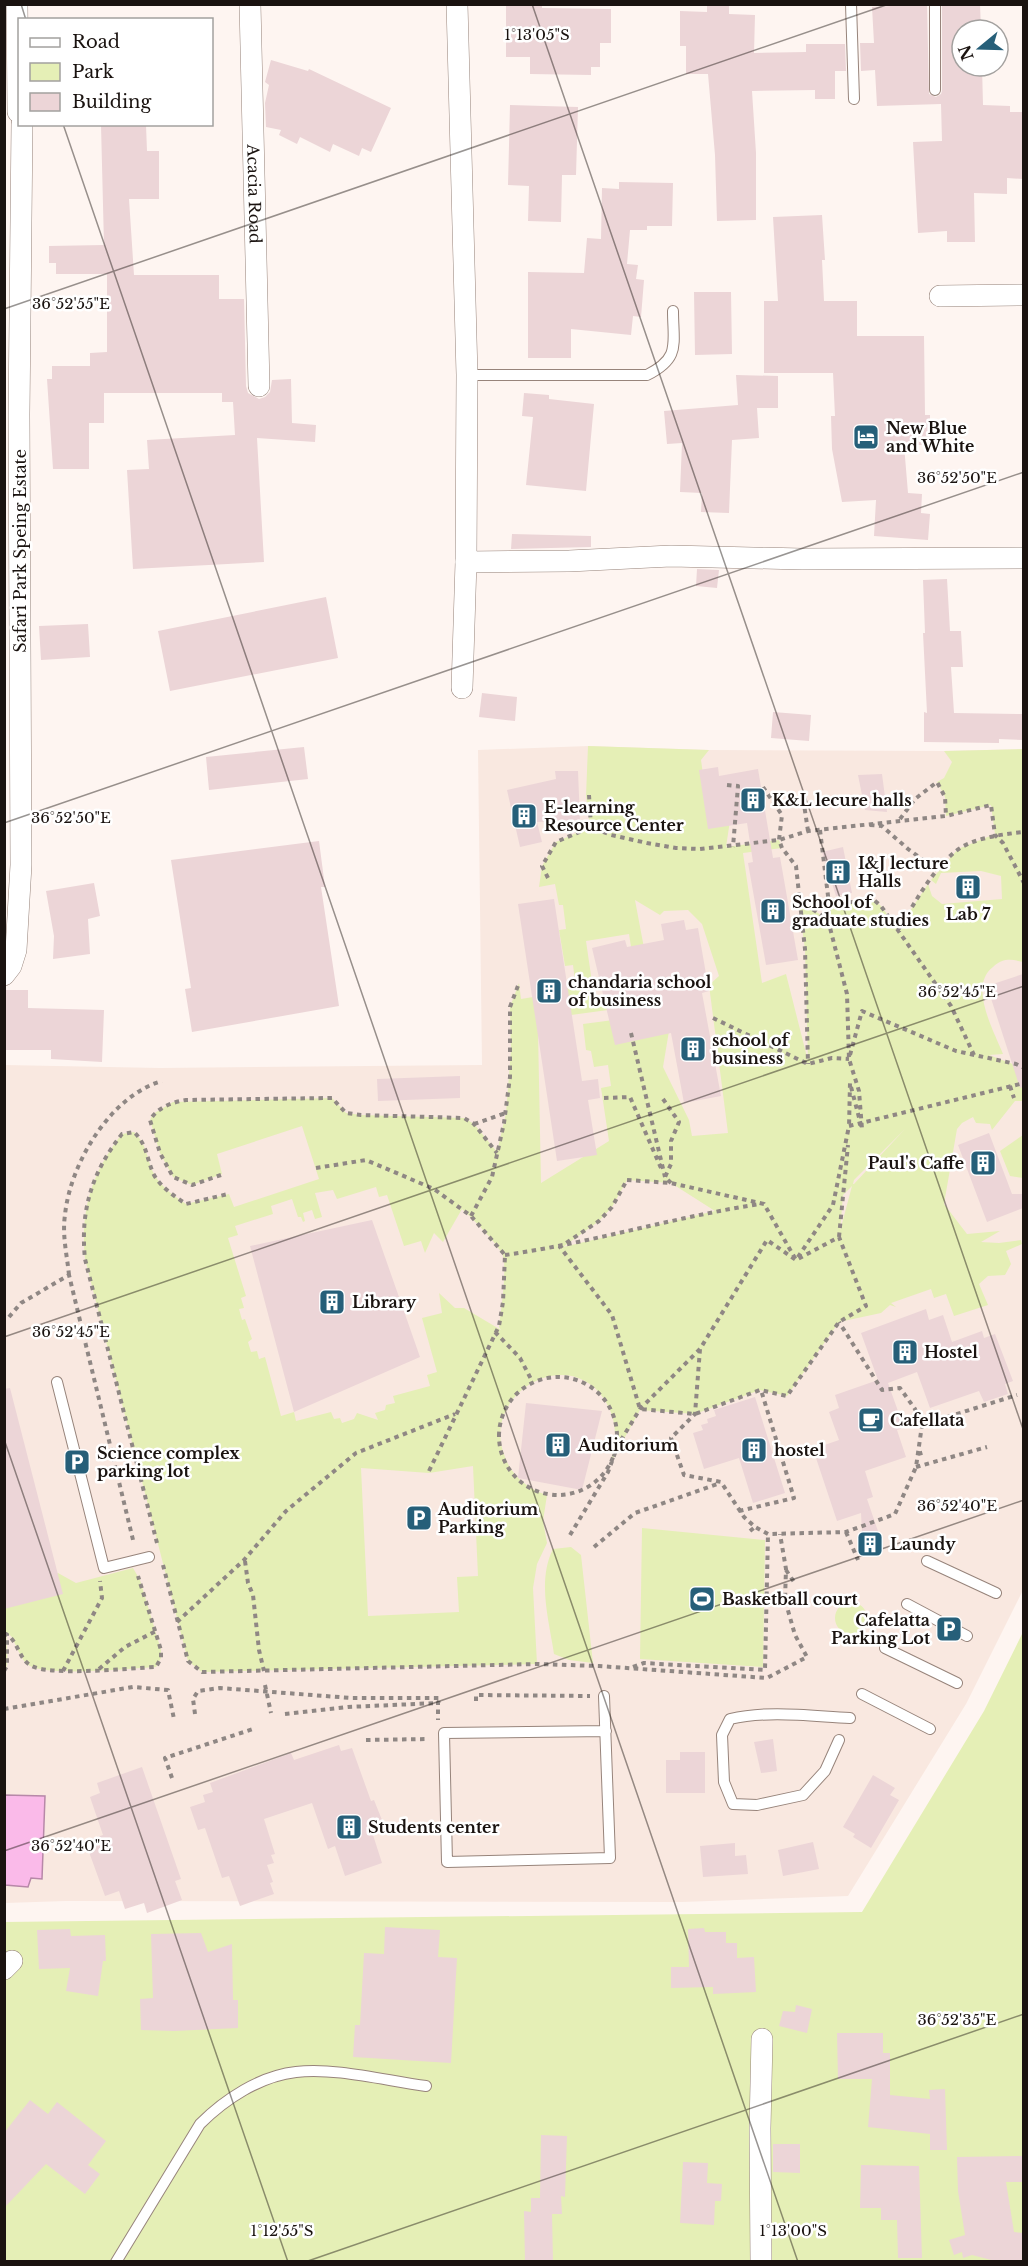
<svg xmlns="http://www.w3.org/2000/svg" width="1028" height="2266" viewBox="0 0 1028 2266" font-family="'Libre Baskerville',serif">
  <rect width="100%" height="100%" fill="#fef5f1"/>
  <path fill="#f9e8e0" d="M588 746 709 750 944 751 1023 749V1590L966 1704 848 1896 682 1902 66 1901 5 1903V1065L160 1068 482 1065 478 750Z"/>
  <path fill="#e5efb6" fill-rule="evenodd" d="M588 746 709 750 701 760 709 816 731 814 726 847 779 840 782 848 743 853 762 983 786 974 808 1061 805 949 798 899 828 920 829 904 874 900 881 906 898 929 928 884 932 896 942 904 1002 899 1001 876 981 871 941 873 936 884 931 880 958 849 995 834 991 805 946 816 945 797 937 782 944 778 952 762 944 751 1023 749V962C1011 959 1003 958 993 967 968 986 994 1031 1003 1054L989 1055 1023 1068V1101H1015L992 1130 990 1124 976 1123 973 1117 962 1123 957 1129 944 1204 967 1234 1000 1231 981 1242 999 1243 1021 1240 1022 1244 1006 1251 1011 1264 1005 1275 988 1276 979 1284 988 1305 954 1316 946 1294 934 1298 931 1289 891 1303 896 1307 890 1305 881 1313 839 1322 787 1396 760 1390 695 1414 640 1410 610 1464C617 1440 618 1421 604 1399 567 1343 479 1395 505 1457 512 1476 527 1489 547 1495L543 1521 547 1543 537 1564 533 1588 537 1664 202 1672 188 1661 85 1259C80 1210 92 1172 122 1134L134 1132C148 1146 146 1158 154 1174 161 1187 174 1196 186 1204L229 1194 234 1207 319 1179 302 1126 217 1154 222 1174 192 1185 173 1177 160 1153 150 1120 153 1114 173 1102 332 1098 346 1113 361 1115 464 1118 474 1124 497 1152 506 1113 511 1050 510 1007 519 983 521 999 533 997 538 1031 541 1183 609 1141 601 1088 611 1086 608 1065 594 1067 591 1051 586 1050 583 1024 621 1019 673 1007 663 1067 689 1120 692 1136 728 1133 709 985 719 976 702 924 688 910 664 911 660 915 635 900 644 948 640 1003 629 934 586 941 594 996 605 995 608 1010 571 1015 566 983 575 981 573 965 565 966 559 930 566 929 563 905H559L555 884 539 887 542 866 556 842 590 827 586 796ZM905 1129 854 1184H853L854 1180ZM627 1180 671 1183 715 1211 563 1247 599 1221 612 1207ZM852 1186 840 1231V1232L843 1195ZM376 1187 379 1197 387 1195 404 1246 421 1241 425 1253 434 1233 443 1242 462 1209C471 1217 500 1246 503 1256 507 1269 501 1312 499 1327L501 1330 464 1308H455L439 1293 442 1313 422 1318 437 1372 427 1375 430 1386 393 1396 395 1403 386 1405 385 1410 375 1413 378 1420 357 1413 354 1419 342 1423 340 1418 334 1419 331 1412 296 1421 294 1412 281 1416 265 1357 259 1359 257 1351 251 1352 248 1342 252 1339 245 1319 242 1320 239 1309 244 1308 241 1298 246 1296 228 1238 238 1235 235 1226 273 1214 271 1206 292 1199 298 1217H301L303 1222 305 1221 303 1213 312 1210 315 1219 322 1217 315 1193 333 1190 337 1199ZM473 1466 478 1576 457 1577 459 1612 368 1616 361 1468 429 1473Z
    M1023 1135V1178L1010 1176 1000 1151Z
    M642 1528 765 1540 763 1667 640 1659Z
    M571 1547 581 1555 593 1663 569 1660 554 1654C549 1620 537 1581 553 1549Z
    M133 1568 140 1580 161 1650V1658L156 1667C132 1668 43 1678 27 1664 20 1658 16 1644 11 1636L7 1634C5 1646 10 1661 5 1671V1587L58 1573 76 1583Z
    M835 1618a16 16 0 1 1 32 0a16 16 0 1 1-32 0Z
    M1023 1632V2261H5L4 1922 862 1912 984 1711Z"/>
  <path fill="#fabae9" stroke="#b788a8" stroke-width="1.5" d="M5 1795 45 1796 42 1879 31 1878 28 1887 5 1885Z"/>
  <path fill="#ecd5d7" d="M506 4H542V8L611 9V43H600V67H591V75L530 74V57H506Z
    M707 4H729V14L755 15 754 53 806 52V44H845L846 71H835V99H815V90L752 91 756 153V220L717 221 715 155 708 74H686V46H680V11L707 12Z
    M927 4 929 94 936 97 941 94 942 91V4H980L981 30H962V66H982L983 105 1010 106V112H1023V179L1007 178V194L974 193 975 242H947V231L918 233 913 142 942 141 941 104 877 106 875 70 861 71 860 43H874L872 7Z
    M271 60 308 71 309 69 391 108 371 152 362 148 359 156 333 144 330 152 300 137 297 144 279 135 281 130 266 127 265 103 269 85 265 82Z
    M510 105 578 107 576 175H562L561 222 528 221 529 186 508 185Z
    M101 125H146L147 151H159V199H129L134 275H219V299H244L246 386 248 393 259 399 265 397 270 392 272 380 291 379 292 423 316 425 315 442 257 438 264 562 133 569 127 470 149 469 147 440 235 435 233 402H222V393H104V423H89V469H53L47 379H52V366H90V353L107 352V274H56V263H49V246L104 245Z
    M619 182 673 183 672 226H647V230H630L627 264 638 265 636 279 644 280 641 317 633 316 631 335 571 329V358H528V272L584 273 587 238 601 239 602 188 619 189Z
    M822 215 825 260H822L824 301H857V336H924L925 415H930V445H904L908 493 922 494 921 513 930 514 928 540 874 536 876 500 842 502 832 449 831 416H835L833 373H764V301H778L773 217Z
    M694 292H731L732 354 695 355Z
    M736 375 778 376V408H757L759 438 732 440 729 513 701 512 702 493 680 492 682 443 667 444 664 411 738 405Z
    M524 393 549 395V399L594 404 586 491 526 485 533 417 522 416Z
    M512 534 591 536V547L511 549Z
    M697 569 719 570 717 588 696 586Z
    M947 579 950 631H961L963 667H951L954 713 1023 714V740L999 739V743L924 742V712L927 713 923 633H925L923 580Z
    M326 597 338 658 170 691 158 631Z
    M88 624 90 657 41 660 39 626Z
    M482 693 517 697 515 721 479 717Z
    M773 712 811 715 809 741 771 738Z
    M304 747 308 779 209 790 206 757Z
    M718 767 719 776 758 769 773 858 780 857 798 960 766 965 748 863 753 862 747 823 708 829 699 770Z
    M555 771H578L580 820 537 822 542 842 520 847 507 790 556 779Z
    M882 774 887 812 865 810 858 775Z
    M319 841 325 887H321L339 1006 192 1032 185 989 191 988 171 860Z
    M843 847 852 893 836 896 822 852Z
    M94 883 100 916 88 919 90 954 53 959 54 936 46 891Z
    M554 899 582 1081 598 1079 600 1098 588 1100 597 1155 557 1161 518 904Z
    M684 920 686 930 698 928 709 991 702 993 721 1096 684 1103 671 1033 615 1045 592 948 625 940 627 947 664 940 661 924Z
    M1023 974V1087L1020 1088 987 986Z
    M4 990H28V1008L104 1010 102 1062 51 1059V1050H4Z
    M460 1076V1098L378 1101 377 1079Z
    M989 1133 1012 1194H1023V1208L987 1222 958 1145Z
    M372 1220 420 1357 294 1412 250 1246Z
    M926 1309 929 1320 943 1315 952 1342 982 1331 984 1338 995 1334 1013 1381 1005 1384 1008 1394 984 1402 979 1391 930 1408 917 1372 888 1383 904 1428 897 1430 906 1457 865 1471 873 1497 867 1499 881 1540 876 1550 863 1551 861 1513 837 1521 813 1449 839 1440 829 1412 839 1408 835 1395 878 1380 861 1333Z
    M10 1388 63 1594 4 1609V1389Z
    M755 1397 785 1493 753 1503 739 1458 704 1469 693 1433 703 1430 701 1425 708 1423 707 1419 716 1416 714 1410Z
    M526 1403 602 1411 582 1490 518 1478Z
    M773 1739 777 1771 761 1773 754 1742Z
    M339 1745 341 1751 352 1748 371 1801 374 1800 382 1820 376 1822 379 1833 373 1835 382 1863 345 1876 335 1846 328 1849 312 1803 264 1819 275 1854 271 1855 274 1863 267 1865 273 1882 270 1883 274 1894 240 1906 229 1876 222 1878 205 1828 198 1830 190 1807 205 1802 203 1795 213 1792 210 1783 291 1753 294 1760Z
    M680 1752H705V1793H666V1760H680Z
    M142 1767 181 1879 175 1881 182 1900 147 1913 144 1903 125 1909 119 1891 105 1896 85 1841 103 1835 90 1797 100 1793 97 1783Z
    M873 1775 895 1788 890 1795 899 1800 871 1848 853 1837 855 1834 843 1827Z
    M813 1842 819 1869 783 1876 778 1850Z
    M735 1843V1856L746 1855 748 1874 703 1877 700 1846Z
    M385 1927 440 1930 438 1957 457 1958 451 2063 353 2057 355 2025H360L364 1953 384 1954Z
    M704 1928 705 1932H726V1943H737V1958L754 1957 756 1992 713 1994V1987L671 1988V1967H689L688 1929Z
    M70 1929 71 1936 105 1935 106 1961H103L98 1996 66 1991 70 1968 39 1969 37 1930Z
    M201 1933 208 1952 232 1944 233 2000H238V2028L174 2031 141 2030 140 1999 153 1998 151 1934Z
    M796 2005 812 2009 807 2033 779 2026 783 2011 795 2012Z
    M837 2033H883V2053H890V2095L930 2099 929 2090 945 2089 947 2150H930V2134L868 2127 872 2079H838Z
    M30 2100 48 2114 57 2102 106 2141 88 2165 100 2174 85 2194 46 2164 4 2208V2133Z
    M541 2135 567 2136 565 2197 561 2196 562 2214H552L553 2262H525L524 2211 531 2212V2198H540Z
    M773 2144H800V2173L773 2172Z
    M1023 2156V2182H1006L1014 2232 1023 2233V2262H999L972 2255 963 2258 962 2252 954 2255 949 2240 965 2235 958 2191 957 2157Z
    M683 2162 708 2163 707 2183 722 2184 721 2201H715L714 2225 680 2223Z
    M861 2165 919 2166 922 2258H898L897 2220H881V2208H860Z"/>
  <g fill="none" stroke-linecap="round" stroke-linejoin="round">
    <defs>
      <path id="lane" d="M851 4 854 99
        M935 90V4
        M467 375H647C681 358 673 344 673 311
        M57 1382 104 1568 149 1557
        M927 1561 996 1593
        M907 1604 967 1636
        M885 1648 957 1683
        M862 1694 930 1729
        M604 1696 610 1858 447 1862 444 1733 606 1731
        M839 1740 825 1771 803 1795 757 1805 733 1804 724 1782 722 1735 730 1719C769 1710 810 1716 850 1718
        M116 2262 200 2124C225 2099 260 2076 296 2072 334 2067 387 2081 426 2086"/>
      <g id="street">
        <path d="M17 4 18 112"/>
        <path id="s1" d="M250 4 259 386"/>
        <path d="M457 4 467 375 466 562 569 561 671 556 802 559 1024 558"/>
        <path d="M940 296 1024 295"/>
        <path d="M462 688 466 562"/>
        <path d="M4 975 11 966 16 950 21 865 19 415 22 124"/>
        <path d="M4 1969 12 1961"/>
        <path d="M761 2262 760 2128 762 2039"/>
      </g>
    </defs>
    <use href="#lane" stroke="#97847b" stroke-width="12"/>
    <use href="#street" stroke="#97847b" stroke-width="22"/>
    <path stroke="#8f8784" stroke-width="4" stroke-dasharray="4.5 4.5" stroke-linecap="butt" d="M727 785 738 786 733 847
      M763 787 782 815 779 840 782 848 796 866 805 949 808 1064
      M802 791 808 831
      M589 795 591 827 611 835 647 843 676 848 700 849 779 840 808 831 946 816 991 805 995 835 1003 843 1024 883
      M900 819 915 799 937 782 945 797 946 816
      M870 825 882 826 908 849 937 870
      M820 830 829 904
      M548 878 542 866 556 842 591 827
      M868 896 869 902
      M798 899 828 920 829 904 874 900 881 906 951 1006 974 1055
      M828 920 847 994 849 1059 859 1091 862 1129 850 1083 849 1128
      M898 930C915 903 931 871 956 851 972 838 1004 834 1024 832
      M713 1018 808 1064 832 1058 849 1059
      M631 1033 665 1177
      M850 1055 862 1011 956 1051 1016 1064 1024 1068
      M1010 1086 1014 1098
      M604 1098 630 1097 661 1168
      M663 1099 679 1122 671 1141V1164L665 1177 671 1183
      M474 1124 506 1113
      M849 1126 1024 1083
      M316 1168 366 1160 434 1189 471 1216 505 1255 503 1302 499 1326 429 1471
      M221 1175 192 1185 173 1177 160 1153 150 1120C157 1108 172 1102 186 1100L332 1098 346 1113 361 1115 464 1118 474 1124 497 1153
      M627 1180 671 1183 764 1204 796 1260 839 1237 866 1306 839 1322 787 1396 760 1390 695 1414 640 1409 612 1315 560 1247 599 1221 612 1207Z
      M471 1216 492 1177 504 1123 510 1077V1007L519 983
      M839 1237 848 1145
      M505 1255C591 1243 674 1217 760 1204
      M69 1275C67 1255 62 1235 65 1215 70 1164 110 1096 162 1081
      M9 1317 21 1303 69 1275 134 1544
      M495 1332 520 1358 532 1381
      M700 1349 695 1414 671 1438 684 1475 721 1482 744 1517 755 1527 768 1534 846 1532 895 1514 916 1467 922 1425 915 1409 900 1388 882 1390 839 1322
      M499 1436a59 59 0 1 1 118 0a59 59 0 1 1-118 0Z
      M922 1425 1017 1395
      M918 1454 925 1452
      M916 1467 987 1447
      M739 1511 794 1498 761 1390
      M750 1531 755 1527
      M846 1532 858 1560
      M570 1535 608 1472 618 1445 640 1409 700 1349 767 1240 796 1260 833 1205 849 1126
      M157 1543 85 1259C80 1210 92 1172 122 1134L134 1132C148 1146 146 1158 154 1175 161 1187 174 1196 186 1204L228 1194
      M594 1547 635 1513 720 1483
      M245 1561 248 1583 253 1595 259 1650 264 1671
      M163 1565 188 1661 202 1672 537 1664 599 1666 767 1678 807 1657 795 1635 785 1600 786 1569 780 1534
      M786 1570 794 1582
      M177 1622 244 1560 286 1511 356 1453 455 1414
      M4 1633C18 1639 18 1658 30 1665 47 1677 131 1668 156 1667L161 1658V1650L138 1576
      M633 1667 644 1663 765 1670 768 1534
      M99 1669 125 1647 156 1631
      M4 1671 7 1666V1634
      M63 1671 102 1598 100 1581
      M265 1685 271 1713
      M476 1701V1695L590 1696
      M4 1709 133 1687 168 1690 174 1719
      M195 1714 193 1699 198 1691 220 1688 351 1698H440L438 1703V1720
      M285 1714 348 1707 438 1703
      M366 1740 429 1739
      M172 1778 165 1758 256 1728"/>
    <use href="#lane" stroke="#fff" stroke-width="10"/>
    <use href="#street" stroke="#fff" stroke-width="21"/>
  </g>
  <path fill="none" stroke="#1a1310" stroke-width="1.5" stroke-opacity="0.45" d="M21 4 26 20M532 4 1024 1432M63 124 798 2262M4 309 889 4M4 823 1024 472M4 1337 1024 986M4 1439 288 2262M4 1851 1024 1500M305 2262 1024 2014"/>
  <defs>
    <symbol id="hotel-square" viewBox="-11 -11 22 22"><rect x="-9" y="-9" width="18" height="18" rx="4" fill="#265f79" stroke="#fff"/><path d="M-6-4.5h1.5V1H6V5H4.5V3h-9V5H-6ZM-4 0a1.8 1.8 0 1 1 3.6 0ZM.5 0V-2.5h3Q6-2.5 6 0Z" fill="#fff"/></symbol>
    <symbol id="building-square" viewBox="-11 -11 22 22"><rect x="-9" y="-9" width="18" height="18" rx="4" fill="#265f79" stroke="#fff"/><path d="M-4-6H4V6H1V3H-1V6H-4ZM-2.5-4.3h1.7v1.8h-1.7ZM.8-4.3h1.7v1.8H.8ZM-2.5-1h1.7V.8h-1.7ZM.8-1h1.7V.8H.8Z" fill="#fff"/></symbol>
    <symbol id="cafe-square" viewBox="-11 -11 22 22"><rect x="-9" y="-9" width="18" height="18" rx="4" fill="#265f79" stroke="#fff"/><path d="M-5.5-4.5H6V0H3Q3 3.5 0 3.5H-2.5Q-5.5 3.5-5.5 0ZM3-3.2v2h1.7v-2ZM-6 4.5H4V6H-6Z" fill="#fff"/></symbol>
    <symbol id="parking-square" viewBox="-11 -11 22 22"><rect x="-9" y="-9" width="18" height="18" rx="4" fill="#265f79" stroke="#fff"/><path d="M-3.5-5.5H1a3.5 3.5 0 0 1 0 7H-1V5.5H-3.5ZM-1-3.4V-.6H.8a1.4 1.4 0 0 0 0-2.8Z" fill="#fff"/></symbol>
    <symbol id="stadium-square" viewBox="-11 -11 22 22"><rect x="-9" y="-9" width="18" height="18" rx="4" fill="#265f79" stroke="#fff"/><path d="M0-5a6.5 5 0 1 0 0 10a6.5 5 0 1 0 0-10ZM-3.5-1.8h7v3.6h-7Z" fill="#fff"/></symbol>
  </defs>
  <g fill-rule="evenodd">
    <use href="#hotel-square" x="851" y="422" width="30" height="30"/>
    <use href="#building-square" x="738" y="785" width="30" height="30"/>
    <use href="#building-square" x="509" y="801" width="30" height="30"/>
    <use href="#building-square" x="823" y="857" width="30" height="30"/>
    <use href="#building-square" x="953" y="872" width="30" height="30"/>
    <use href="#building-square" x="758" y="896" width="30" height="30"/>
    <use href="#building-square" x="534" y="976" width="30" height="30"/>
    <use href="#building-square" x="678" y="1034" width="30" height="30"/>
    <use href="#building-square" x="968" y="1148" width="30" height="30"/>
    <use href="#building-square" x="317" y="1287" width="30" height="30"/>
    <use href="#building-square" x="890" y="1337" width="30" height="30"/>
    <use href="#cafe-square" x="856" y="1405" width="30" height="30"/>
    <use href="#building-square" x="543" y="1430" width="30" height="30"/>
    <use href="#building-square" x="739" y="1435" width="30" height="30"/>
    <use href="#parking-square" x="62" y="1447" width="30" height="30"/>
    <use href="#parking-square" x="404" y="1503" width="30" height="30"/>
    <use href="#building-square" x="855" y="1529" width="30" height="30"/>
    <use href="#stadium-square" x="687" y="1584" width="30" height="30"/>
    <use href="#parking-square" x="934" y="1614" width="30" height="30"/>
    <use href="#building-square" x="334" y="1812" width="30" height="30"/>
  </g>
  <g text-anchor="middle" dominant-baseline="central" stroke-width="5" stroke-linejoin="round" paint-order="stroke">
    <g font-size="16" fill="#1a1310" stroke="#fff">
      <text stroke="none"><textPath href="#s1" startOffset="190">Acacia Road</textPath></text>
      <text transform="translate(20 551) rotate(-90)">Safari Park Speing Estate</text>
    </g>
    <g font-size="16" font-weight="bold" fill="#1a1310" stroke="#fff" text-anchor="start">
      <text x="886" y="428">New Blue<tspan x="886" dy="18">and White</tspan></text>
      <text x="772" y="800">K&amp;L lecure halls</text>
      <text x="544" y="807">E-learning<tspan x="544" dy="18">Resource Center</tspan></text>
      <text x="858" y="863">I&amp;J lecture<tspan x="858" dy="18">Halls</tspan></text>
      <text x="792" y="902">School of<tspan x="792" dy="18">graduate studies</tspan></text>
      <text x="968" y="914" text-anchor="middle">Lab 7</text>
      <text x="568" y="982">chandaria school<tspan x="568" dy="18">of business</tspan></text>
      <text x="712" y="1040">school of<tspan x="712" dy="18">business</tspan></text>
      <text x="964" y="1163" text-anchor="end">Paul's Caffe</text>
      <text x="352" y="1302">Library</text>
      <text x="924" y="1352">Hostel</text>
      <text x="890" y="1420">Cafellata</text>
      <text x="578" y="1445">Auditorium</text>
      <text x="774" y="1450">hostel</text>
      <text x="97" y="1453">Science complex<tspan x="97" dy="18">parking lot</tspan></text>
      <text x="438" y="1509">Auditorium<tspan x="438" dy="18">Parking</tspan></text>
      <text x="890" y="1544">Laundy</text>
      <text x="722" y="1599">Basketball court</text>
      <text x="930" y="1620" text-anchor="end">Cafelatta<tspan x="930" dy="18">Parking Lot</tspan></text>
      <text x="368" y="1827">Students center</text>
    </g>
  </g>
  <g font-size="15" text-anchor="middle" fill="#1a1310" stroke="#fff" stroke-width="5" stroke-linejoin="round" paint-order="stroke">
    <text x="537" y="40">1°13'05"S</text>
    <text x="71" y="309">36°52'55"E</text>
    <text x="957" y="483">36°52'50"E</text>
    <text x="71" y="823">36°52'50"E</text>
    <text x="957" y="997">36°52'45"E</text>
    <text x="71" y="1337">36°52'45"E</text>
    <text x="957" y="1511">36°52'40"E</text>
    <text x="71" y="1851">36°52'40"E</text>
    <text x="957" y="2025">36°52'35"E</text>
    <text x="282" y="2236">1°12'55"S</text>
    <text x="793" y="2236">1°13'00"S</text>
  </g>
  <rect width="1028" height="2266" fill="none" stroke="#1a1310" stroke-width="12"/>
  <rect x="18" y="18" width="195" height="108" fill="#ffffff" stroke="#a3a19f" stroke-width="1.5"/>
  <rect x="30" y="38" width="30" height="9" fill="#ffffff" stroke="#a3a19f" stroke-width="1.5"/>
  <text x="72" y="48" font-size="18" fill="#1a1310">Road</text>
  <rect x="30" y="63" width="30" height="18" fill="#e5efb6" stroke="#a3a19f" stroke-width="1.5"/>
  <text x="72" y="78" font-size="18" fill="#1a1310">Park</text>
  <rect x="30" y="93" width="30" height="18" fill="#ecd5d7" stroke="#a3a19f" stroke-width="1.5"/>
  <text x="72" y="108" font-size="18" fill="#1a1310">Building</text>
  <g transform="translate(980 48) rotate(251)"><circle r="28" fill="#ffffff" stroke="#a3a19f" stroke-width="1.5"/>
  <path d="M0-4.5L10 22L0 15L-10 22Z" fill="#265f79"/>
  <text y="-9" font-size="16" font-weight="bold" text-anchor="middle" fill="#1a1310">N</text>
  </g>
</svg>
